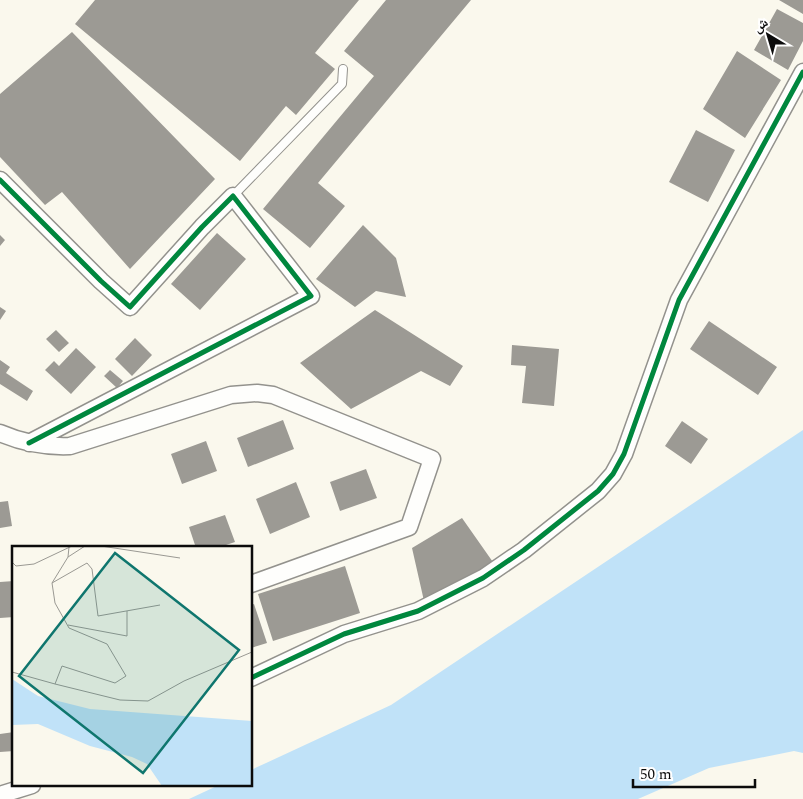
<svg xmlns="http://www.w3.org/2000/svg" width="803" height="799" viewBox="0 0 803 799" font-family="Spectral,'Noto Naskh Arabic',serif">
  <rect width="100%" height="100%" fill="#faf8ed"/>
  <path fill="#c0e2f8" d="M803 430V753L794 751 709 768 638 799H189L219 785H251V770L391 705Z"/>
  <path fill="#9c9a94" d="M95 0H359L315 53 335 69 296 115 286 106 240 161 75 24Z
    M386 0H471L318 183 345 206 310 248 263 209 374 76 344 51Z
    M779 0H803V14Z
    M777 9 803 23V41L788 70 754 50Z
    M72 32 215 179 130 269 62 192 45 205 0 157V94Z
    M737 51 781 80 745 138 703 109Z
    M696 130 735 150 708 202 669 182Z
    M363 225 396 258 406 297 376 291 355 307 316 279Z
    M217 233 246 259 200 310 171 284Z
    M0 235 5 240 0 246Z
    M0 307 6 311 0 320Z
    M375 310 463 366 450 386 421 371 351 409 300 363Z
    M709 321 777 367 758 395 690 349Z
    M56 330 69 343 59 352 46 339Z
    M135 338 152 355 132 376 115 359Z
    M512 345 559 349 554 406 522 403 526 366 511 365Z
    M76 348 96 367 71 394 45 370 54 361 59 366Z
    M0 360 10 367 6 373 33 391 27 401 0 384Z
    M110 370 123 381 117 388 104 376Z
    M283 420 294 449 248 467 237 438Z
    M682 421 708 439 691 464 665 446Z
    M206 441 217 471 182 484 171 454Z
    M366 469 377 498 340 511 330 482Z
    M296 482 310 517 270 534 256 499Z
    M8 501 12 526 0 528V502Z
    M225 515 235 542 217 548H196L189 527Z
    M462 518 495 565 424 601 412 548Z
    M345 566 360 613 273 641 258 594Z
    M14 581V617L0 618V582Z
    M254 604 267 643 251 648V605Z
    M14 732V751L0 752V734Z"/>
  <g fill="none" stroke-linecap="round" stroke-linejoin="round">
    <defs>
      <path id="service" d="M233 196 342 84 343 69"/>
      <path id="minor" d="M0 180 101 281 130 307 202 227 233 196 311 296 29 443
        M0 433C23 443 45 447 70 446L231 395 257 393 273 395 432 459 409 527 251 584
        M251 678 344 634 418 611 483 578 524 550 598 491 613 474 624 454 679 300 803 72
        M0 795 32 785"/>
    </defs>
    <use href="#service" stroke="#93928d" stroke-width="10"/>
    <use href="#minor" stroke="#93928d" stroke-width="19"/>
    <use href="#service" stroke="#fefefc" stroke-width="8"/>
    <use href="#minor" stroke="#fefefc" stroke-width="16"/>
    <defs>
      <path id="cycleway" d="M0 180 101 281 130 307 202 227 233 196 311 296 29 443
        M251 678 344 634 418 611 483 578 524 550 598 491 613 474 624 454 679 300 803 72"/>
    </defs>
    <use href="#cycleway" stroke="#fff" stroke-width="8"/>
    <use href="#cycleway" stroke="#00873e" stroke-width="5"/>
  </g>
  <g transform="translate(12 546)">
    <rect width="240" height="240" fill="#faf8ed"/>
    <path d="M0 133 26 150 78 163 240 175V240H150L135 218 120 211 78 200 26 178 0 179Z" fill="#c0e2f8"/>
    <path fill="none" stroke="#9a9993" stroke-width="1" d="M89 0 168 12M57 1 56 11 40 37 43 57 57 82 95 98 114 130 103 137 50 120 43 138 108 154 136 155 172 135 240 106M56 11 73 0M0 16 4 20 22 18 60 0M40 37 75 17 80 23 86 70 148 59M56 79 115 90V65M0 126 43 138"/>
    <path fill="#0f766e" fill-opacity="0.15" stroke="#0f766e" stroke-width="2.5" d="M103 7 227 104 131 227 7 130Z"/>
    <rect width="240" height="240" fill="none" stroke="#0b0b0b" stroke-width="2.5"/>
  </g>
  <g transform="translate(768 35) rotate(322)" stroke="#ffffff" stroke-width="4" paint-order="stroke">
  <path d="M0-4L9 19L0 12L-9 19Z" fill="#0b0b0b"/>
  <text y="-8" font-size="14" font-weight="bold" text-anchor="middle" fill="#0b0b0b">ش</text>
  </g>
  <path d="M633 779v8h122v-8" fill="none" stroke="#0b0b0b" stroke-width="2.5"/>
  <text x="640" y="779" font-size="15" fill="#0b0b0b" stroke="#ffffff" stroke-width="4" paint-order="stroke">50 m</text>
</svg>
